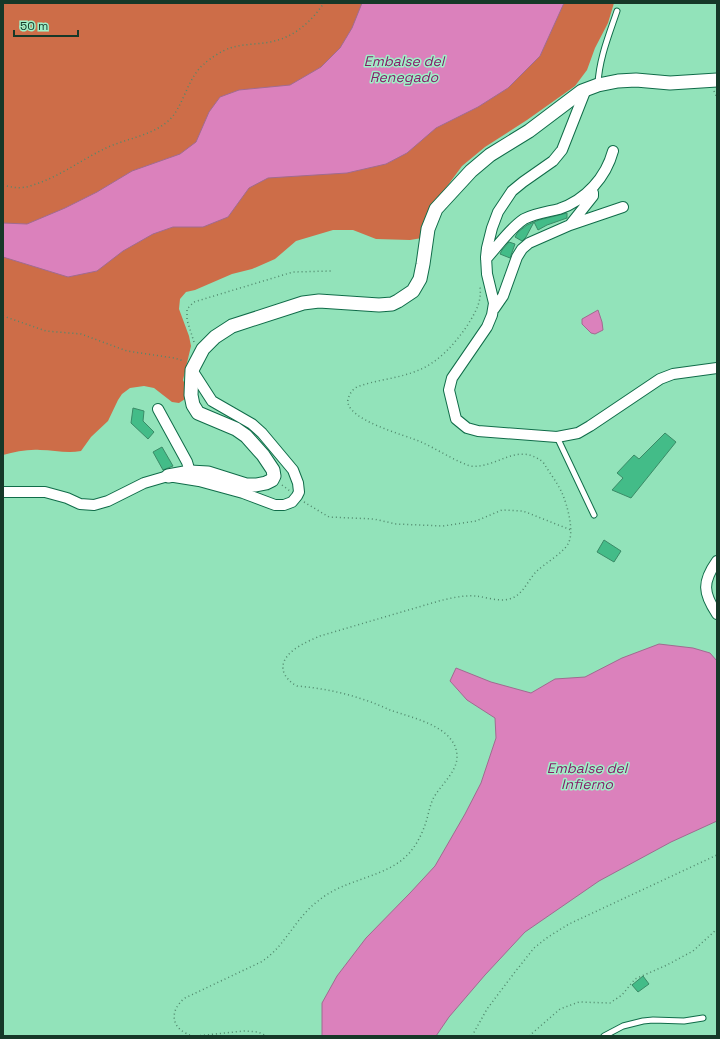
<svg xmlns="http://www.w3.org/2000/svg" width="720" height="1039" viewBox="0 0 720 1039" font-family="'Space Grotesk',sans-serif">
  <rect width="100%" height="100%" fill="#92e3ba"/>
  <path fill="#cd6d48" d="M3 3H614L608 23 595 48 587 70 575 86 527 120 485 147 462 166 426 215 422 238 410 240 376 239 353 230H333L296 241 275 259 252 269 232 274 195 290 186 292 180 299 179 309 189 336 191 346 183 380 188 391 185 399 179 403 172 402 154 388 144 386 130 388 122 394 118 400 108 421 91 437 81 451C67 454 54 450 40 450 28 449 15 452 3 455Z"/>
  <path fill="#db81bc" stroke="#a06b90" d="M362 3H564L540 56 508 88 478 107 436 128 407 153 386 164 347 173 268 178 249 188 228 217 203 227H173L153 234 123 251 97 271 68 277 3 257V223L27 224 65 208 97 192 132 171 180 154 196 142 209 112 220 97 239 90 290 85 321 67 340 48 352 28Z
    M598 310 602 322 603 330 595 334 591 333 582 324V319Z
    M659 644 693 648 710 653 717 661V821L671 842 599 881 525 932 485 975 449 1017 436 1036H322V1003L337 976 366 938 410 893 435 866 465 814 481 783 496 738 495 718 467 700 450 681 456 668 491 682 531 693 555 679 585 677 622 658Z"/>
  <path fill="#43bc88" stroke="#3a8b67" d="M567 213V218L547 225 538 230 534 222 526 237 522 241 515 237 518 232 527 225 539 220Z
    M509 242 515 244 510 258 500 254 502 250Z
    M133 408 144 411 143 421 154 432 148 439 131 423Z
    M665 433 676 442 631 498 612 490 623 478 617 473 634 455 639 459Z
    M162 447 173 466 163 470 153 452Z
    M604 540 621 551 614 562 597 552Z
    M643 976 649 984 638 992 632 985Z"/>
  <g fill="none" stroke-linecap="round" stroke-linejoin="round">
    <defs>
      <path id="service" d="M598 84C599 59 609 35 617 11
        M557 437 594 515
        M604 1036 623 1026 643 1021 653 1020 684 1021 703 1018"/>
      <path id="minor" d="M586 89 562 150 553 161 523 182 512 191 498 212 492 228 487 248 486 257 487 274 494 303 492 315 487 327 452 378 449 390 456 419 467 428 478 431 557 437 578 433 590 426 660 379 673 374 717 368
        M570 225 593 196V193L591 189
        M486 259C498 246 509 229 524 219 536 213 547 212 559 209 586 200 606 177 613 151
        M494 309 503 296 517 257 522 249 529 243 570 225 623 207
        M158 409 187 462 190 472
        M3 492H45L67 498 80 504 94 505 108 501 144 483 168 476 199 481 243 493 275 505H284L292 502 297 496 299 492 298 483 293 470 262 433 252 424 212 401 192 370
        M717 561C702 582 703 593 717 614"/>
      <path id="tertiary" d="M168 476 190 472 208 473 246 485H256L266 483 272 480 274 476 273 470 263 455 246 436 236 429 198 413 193 405 191 395 192 370 203 349 215 337 232 326 303 303 319 301 379 305 392 304 398 301 413 291 420 279 423 264 428 229 436 209 471 171 490 155 529 131 582 91 598 85 618 81 636 80 670 83 717 80"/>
    </defs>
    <use href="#service" stroke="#106c49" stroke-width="7"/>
    <use href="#minor" stroke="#106c49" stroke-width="12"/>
    <use href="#tertiary" stroke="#106c49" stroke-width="15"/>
    <path stroke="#50886c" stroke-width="1.5" stroke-dasharray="1 3" stroke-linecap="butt" d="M714 91 717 98
      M3 185C13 188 23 189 33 185 59 177 81 160 106 148 125 139 150 136 167 122 184 108 186 79 204 64 209 59 223 50 230 48 245 43 263 45 278 40 298 34 312 20 324 3
      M3 316 46 331 81 334 127 351 174 358 184 361
      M194 342 187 320V309L194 302 293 272 331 271
      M282 485 290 491
      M304 502 329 517 374 519 396 524 443 526 476 521 502 510 523 511 571 530
      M194 1036C171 1031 168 1011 185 998L261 962C285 947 295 918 318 901 343 880 377 879 402 860 413 851 420 839 425 825 428 817 429 808 433 799 440 785 458 772 457 755 455 726 412 718 390 710 381 706 372 702 362 699 341 692 320 688 297 686 291 683 287 679 284 673 277 654 306 642 320 636L439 601C451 598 464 595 476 596 486 597 498 602 509 599 523 596 527 581 536 572 545 563 562 554 568 544 575 532 567 504 562 493 557 482 549 472 543 462 516 441 498 469 470 466 453 460 437 449 421 442 406 435 344 420 348 399 350 393 352 390 357 387 375 380 395 379 414 372 437 364 453 346 467 326 475 313 482 302 480 287
      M196 1036 244 1031 258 1032 267 1036
      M472 1036 487 1009 515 972 534 948 548 937 569 924 717 855
      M529 1036 560 1009 579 1002 610 1003 622 995 635 979 667 965 693 951 717 929"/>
    <use href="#service" stroke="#fff" stroke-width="5"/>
    <use href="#minor" stroke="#fff" stroke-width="10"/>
    <use href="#tertiary" stroke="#fff" stroke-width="13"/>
  </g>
  <g text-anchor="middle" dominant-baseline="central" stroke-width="3" stroke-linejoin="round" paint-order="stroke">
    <g font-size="14" font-style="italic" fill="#861b69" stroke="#9ff0c7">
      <text x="404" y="61">Embalse del<tspan x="404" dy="16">Renegado</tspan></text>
      <text x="587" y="768">Embalse del<tspan x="587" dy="16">Infierno</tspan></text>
    </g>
  </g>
  <rect width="720" height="1039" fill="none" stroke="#163828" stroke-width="8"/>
  <path d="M14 30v6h64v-6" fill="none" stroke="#163828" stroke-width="2"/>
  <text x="20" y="30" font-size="12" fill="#163828" stroke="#9ff0c7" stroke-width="3" paint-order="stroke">50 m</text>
</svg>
